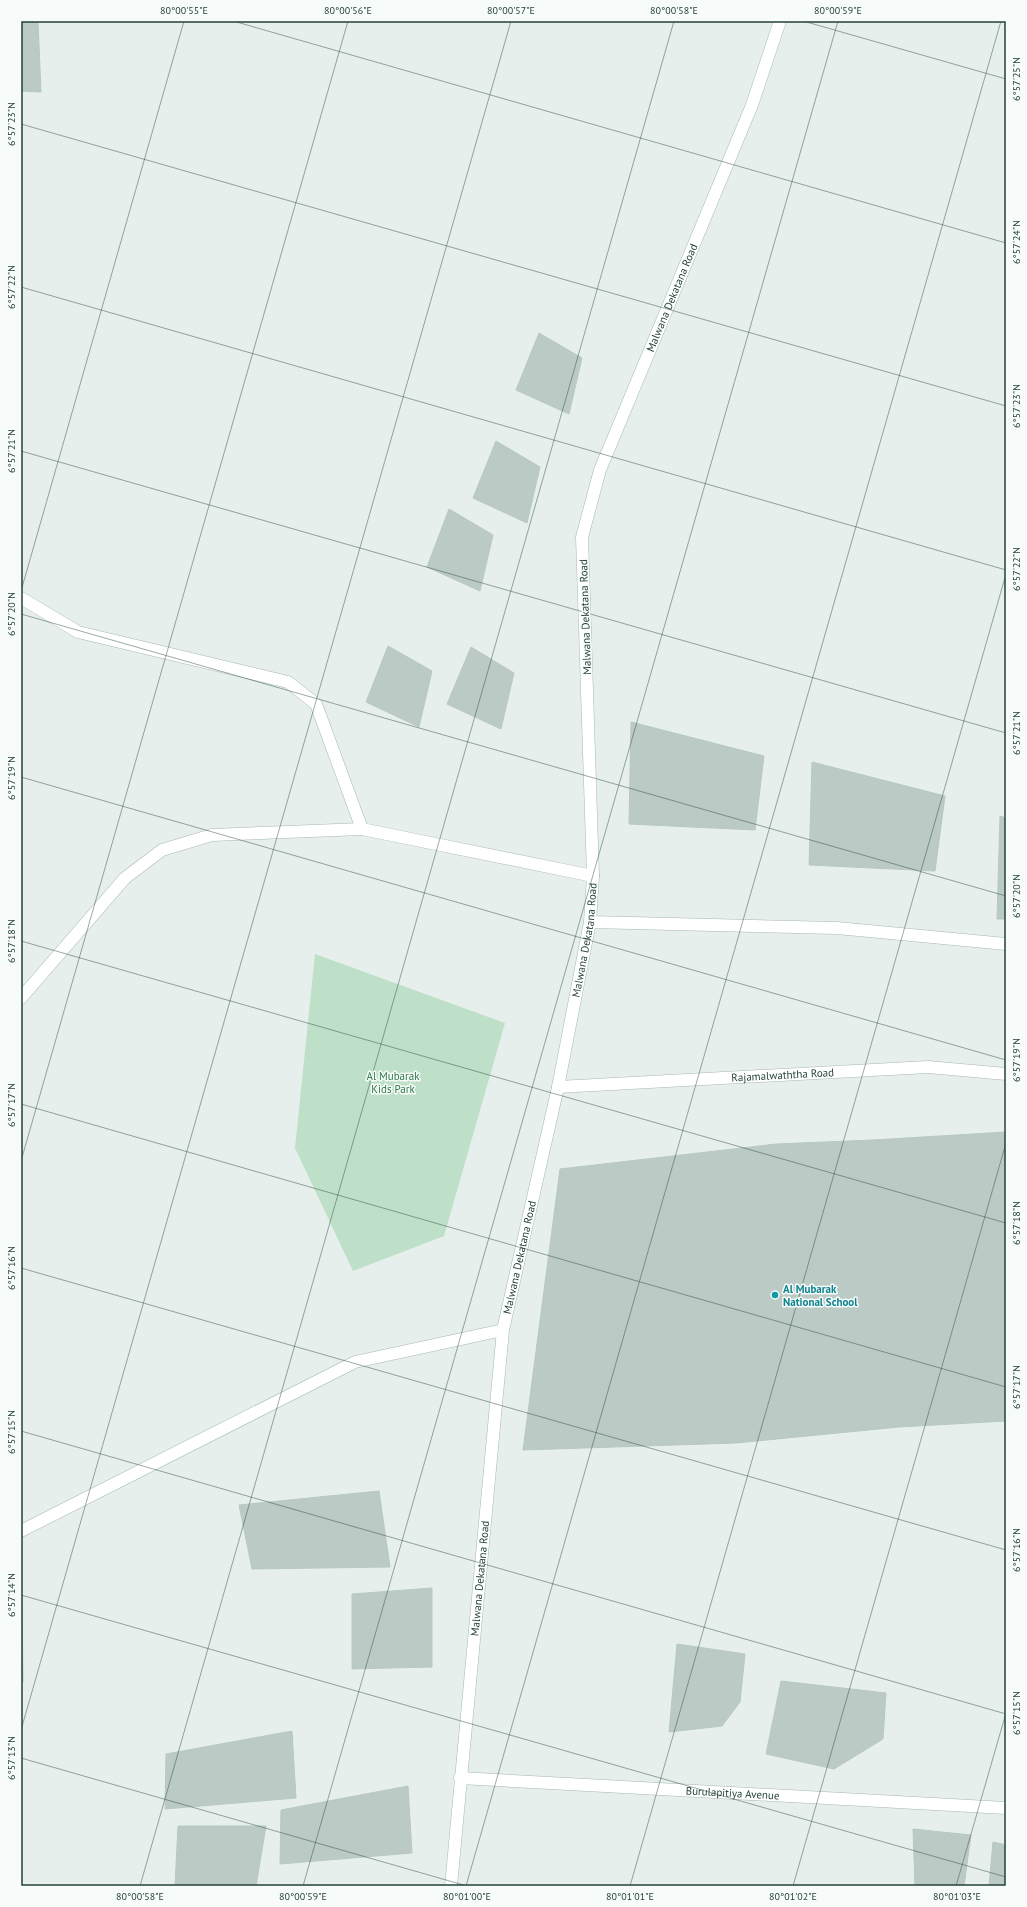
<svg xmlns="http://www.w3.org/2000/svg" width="1027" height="1907" viewBox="0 0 1027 1907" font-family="'PT Sans',sans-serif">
  <rect width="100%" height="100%" fill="#e6efeb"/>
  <path fill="#bfe0c8" d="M315 954 505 1023 444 1236 353 1271 295 1148Z"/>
  <path fill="#bbcac4" stroke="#b8c9c2" d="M21 21H38L41 92 21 91Z
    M539 333 582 358 569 414 516 390Z
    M496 441 540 467 527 523 473 498Z
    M449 509 493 535 480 591 427 567Z
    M388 646 432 671 419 727 366 702Z
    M471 647 514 673 501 729 447 704Z
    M631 722 764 756 755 830 629 824Z
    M812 762 945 796 935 871 809 865Z
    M1000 816 1006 818V919H997Z
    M1006 1132V1421L899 1427 736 1443 523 1450 560 1169 776 1144 873 1140Z
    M379 1491 390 1567 252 1569 239 1505Z
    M432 1588V1667L352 1669V1594Z
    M21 1603H22L23 1682H21Z
    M677 1644 745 1654 740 1702 722 1726 669 1732Z
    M781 1681 886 1693 883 1739 834 1769 766 1754Z
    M292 1731 296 1798 165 1809 166 1754Z
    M408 1786 412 1853 280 1864 281 1810Z
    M178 1826H266L256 1886H175Z
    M913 1829 971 1835 964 1886H915Z
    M993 1842 1006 1845V1886H989Z"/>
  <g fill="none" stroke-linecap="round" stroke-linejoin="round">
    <defs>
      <g id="street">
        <path d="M21 598 78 632 288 682 316 704 362 829 593 876"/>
        <path d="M590 922 837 928 1006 944"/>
        <path d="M21 998 125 878 162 850 212 835 362 829"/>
        <path id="s1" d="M558 1087 928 1067 1006 1074"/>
        <path d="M21 1531 355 1362 503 1330"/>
        <path id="s2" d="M460 1778 1006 1808"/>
      </g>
      <g id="secondary">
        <path id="s3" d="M451 1886 503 1330 558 1087 590 922 593 876 582 537 600 470 752 105 780 21"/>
      </g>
    </defs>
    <use href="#street" stroke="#a8b8b2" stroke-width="13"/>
    <use href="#secondary" stroke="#a4bbb3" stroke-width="13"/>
    <use href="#street" stroke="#fff" stroke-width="12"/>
    <use href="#secondary" stroke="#fff" stroke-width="12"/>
  </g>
  <path fill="none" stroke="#24423a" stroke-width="1" stroke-opacity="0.45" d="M233 21 1006 243M803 21 1006 79M21 22V21M21 124 1006 406M21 287 1006 570M21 451 1006 733M21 591 184 21M21 614 1006 896M21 777 1006 1060M21 941 1006 1223M21 1104 1006 1387M21 1161 348 21M21 1268 1006 1550M21 1431 1006 1714M21 1595 1006 1877M21 1730 511 21M21 1758 467 1886M140 1886 674 21M303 1886 838 21M466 1886 1001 21M630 1886 1006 574M793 1886 1006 1143M956 1886 1006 1713"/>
  <circle fill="#0f9aa8" stroke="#f7fbf9" stroke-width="1.5" cx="775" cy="1295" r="4"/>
  <g text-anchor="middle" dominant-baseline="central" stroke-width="3" stroke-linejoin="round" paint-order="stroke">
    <g font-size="11" fill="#24423a" stroke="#f7fbf9">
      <text stroke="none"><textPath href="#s3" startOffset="1617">Malwana Dekatana Road</textPath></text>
      <text transform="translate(585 617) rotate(-92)">Malwana Dekatana Road</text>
      <text stroke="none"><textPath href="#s3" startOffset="957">Malwana Dekatana Road</textPath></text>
      <text stroke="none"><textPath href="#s1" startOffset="225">Rajamalwaththa Road</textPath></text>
      <text stroke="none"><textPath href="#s3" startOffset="633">Malwana Dekatana Road</textPath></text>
      <text stroke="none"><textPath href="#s3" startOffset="309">Malwana Dekatana Road</textPath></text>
      <text stroke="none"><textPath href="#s2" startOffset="273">Burulapitiya Avenue</textPath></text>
    </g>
    <g font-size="11" fill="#2d7a4b" stroke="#f7fbf9">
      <text x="393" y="1076">Al Mubarak<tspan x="393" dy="13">Kids Park</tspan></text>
    </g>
    <g font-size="11" font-weight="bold" fill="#0d838f" stroke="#f7fbf9" text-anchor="start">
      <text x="783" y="1289">Al Mubarak<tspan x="783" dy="13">National School</tspan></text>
    </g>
  </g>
  <rect width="1027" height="1907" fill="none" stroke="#f7fbf9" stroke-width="44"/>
  <rect x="22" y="22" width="983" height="1863" fill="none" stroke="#24423a" stroke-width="1.5"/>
  <g font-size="10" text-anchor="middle" fill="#24423a">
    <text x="184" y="14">80°00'55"E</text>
    <text x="348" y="14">80°00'56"E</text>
    <text x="511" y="14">80°00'57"E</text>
    <text x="674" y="14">80°00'58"E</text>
    <text x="838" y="14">80°00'59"E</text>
    <text transform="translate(1016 79) rotate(-90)" y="4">6°57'25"N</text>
    <text transform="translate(11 124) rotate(-90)" y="4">6°57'23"N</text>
    <text transform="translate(1016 242) rotate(-90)" y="4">6°57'24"N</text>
    <text transform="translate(11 287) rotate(-90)" y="4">6°57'22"N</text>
    <text transform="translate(1016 406) rotate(-90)" y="4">6°57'23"N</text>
    <text transform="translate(11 451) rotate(-90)" y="4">6°57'21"N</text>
    <text transform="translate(1016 569) rotate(-90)" y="4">6°57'22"N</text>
    <text transform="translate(11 614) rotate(-90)" y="4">6°57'20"N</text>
    <text transform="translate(1016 733) rotate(-90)" y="4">6°57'21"N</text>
    <text transform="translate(11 778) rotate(-90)" y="4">6°57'19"N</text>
    <text transform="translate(1016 896) rotate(-90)" y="4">6°57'20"N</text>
    <text transform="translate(11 941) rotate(-90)" y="4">6°57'18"N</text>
    <text transform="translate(1016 1060) rotate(-90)" y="4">6°57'19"N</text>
    <text transform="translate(11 1105) rotate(-90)" y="4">6°57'17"N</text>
    <text transform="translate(1016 1223) rotate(-90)" y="4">6°57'18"N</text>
    <text transform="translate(11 1268) rotate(-90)" y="4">6°57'16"N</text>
    <text transform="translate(1016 1387) rotate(-90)" y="4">6°57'17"N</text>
    <text transform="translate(11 1432) rotate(-90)" y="4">6°57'15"N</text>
    <text transform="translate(1016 1550) rotate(-90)" y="4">6°57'16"N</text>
    <text transform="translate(11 1595) rotate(-90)" y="4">6°57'14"N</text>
    <text transform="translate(1016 1713) rotate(-90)" y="4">6°57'15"N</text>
    <text transform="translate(11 1758) rotate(-90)" y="4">6°57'13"N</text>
    <text x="140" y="1900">80°00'58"E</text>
    <text x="303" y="1900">80°00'59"E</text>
    <text x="467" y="1900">80°01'00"E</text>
    <text x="630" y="1900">80°01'01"E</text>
    <text x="793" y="1900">80°01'02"E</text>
    <text x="957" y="1900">80°01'03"E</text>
  </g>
</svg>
